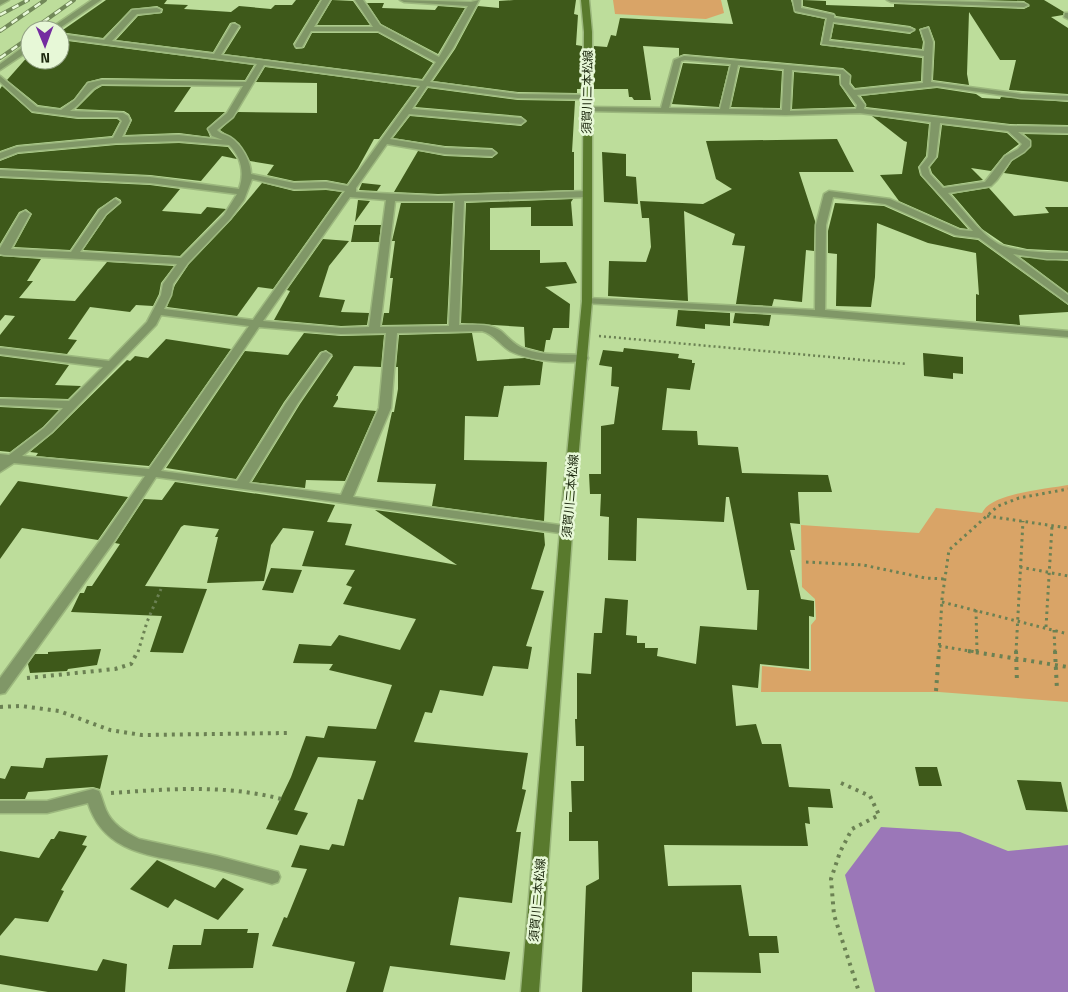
<svg xmlns="http://www.w3.org/2000/svg" width="1068" height="992" viewBox="0 0 1068 992" font-family="'Titillium Web','Noto Sans JP',sans-serif">
  <rect width="100%" height="100%" fill="#bddd9b"/>
  <path fill="#d9a467" d="M613 0H721L724 13 706 19 615 14Z
    M1068 485V702L939 692H761L762 666 811 671V625L816 619 815 599 802 587 801 525 919 533 936 508 982 513C991 493 1047 489 1068 485Z"/>
  <path fill="#9b77b8" d="M881 827 960 832 1008 851 1068 845V992H875L845 875Z"/>
  <path fill="#3e591a" d="M106 0H167L164 4 188 5 184 9 231 12 239 6 271 9 275 5H292L296 0H320L293 44 296 49 304 48 312 33H378L433 63 422 79 224 54 241 27 235 22 230 23 213 52 116 40 138 16 162 13 163 9 157 6 131 9 103 38 60 32Z
    M332 0 353 1 370 25H317Z
    M514 0H576L574 14 578 15 576 45 582 46V89H577V93L518 92 433 81 455 49 478 6 499 8V1Z
    M727 0H791L795 13 825 19 820 45 922 58 921 81 855 88 851 83V75L843 68 684 54 679 56V48L643 46 651 100H634L632 97H629L628 89H594V46L607 47 611 35 616 36 620 18 733 24Z
    M803 0 826 1V5L882 7H894V4L1024 9 1030 6 1024 1 973 0H1044L1064 12 1063 15 1051 17 1068 28V94L1009 90 1016 60H1000L969 12 967 74 969 85 933 80 935 42 929 26 919 29 923 42 922 49 831 39 834 24 910 34 916 29 910 26 836 16 834 13 803 6Z
    M367 3H384L382 8 435 10 438 6 465 8 438 54 381 24Z
    M60 40 254 65 245 80 102 78 87 82 74 99 60 108 38 105 7 80 30 54V60H60Z
    M683 63 729 66 719 107 672 104Z
    M265 67 417 87 379 139H374L358 168 347 184 326 180 294 181 267 175 274 165 250 161 239 143 220 130 238 112 317 113V83L256 82Z
    M740 67 782 71 780 108 731 107Z
    M794 72 839 76 840 85 855 107 792 109Z
    M2 86 32 113 78 119H117L120 121 112 136 17 145 0 151V89Z
    M102 86 191 87 174 112H225L207 128 210 137 179 133 125 135 132 120 129 114 124 111 76 109 95 90Z
    M428 88 518 100 577 101H575L572 152H574V190L438 194 394 192 418 151 445 156 492 158 498 153 492 148 445 146 393 138 410 116 521 126 527 121 521 116 415 107Z
    M937 88 976 94 982 98 1000 99 1001 97 1068 102V125L1010 124 866 107V104L861 96Z
    M872 116 929 124 926 156 918 167 920 175 968 229 960 228 899 201 880 175 902 174 907 142 904 141Z
    M942 125 1007 133 1019 144 1004 155 991 171 971 168 983 180 944 186 932 173 930 167 938 157Z
    M1024 134 1068 135V182L1004 173 1012 161 1031 147V140Z
    M837 139 854 172H799L815 221 814 251 806 250 802 302 774 299 772 306 736 304 745 246 732 245 735 234 684 211 688 301 608 296 609 261 646 262 651 247 649 218H642L640 201 703 204 732 189 716 179 706 141Z
    M179 143 228 147 237 159 222 156 201 181 150 175 0 168V161L18 154 116 145Z
    M602 152 626 154V176L636 177 638 204 604 202Z
    M0 178 150 185 180 189 162 211 201 214 207 207 226 209 180 256 83 250 107 215 121 203V200L116 197 98 209 70 250 14 247 32 214 26 209 19 212 0 244Z
    M262 183 294 191 326 190 342 192 273 289 258 287 237 316 167 307 175 285 189 264 231 220Z
    M362 183 381 185 377 191 359 190Z
    M989 188 1014 216 1049 213 1045 207H1068V251L1027 249 1004 244 982 229 952 194Z
    M573 199 571 202 573 226H531V207L490 208V250H540V263L566 262 577 283 545 287 570 304 569 328H553L550 340H546L544 352 525 347 524 327 461 323 466 203Z
    M358 200 370 201 355 222Z
    M401 203H453L447 324 382 325 384 313H389L393 278H390L395 241H392Z
    M835 203 884 206 954 237 978 240 1068 305V312L1019 315 1020 325 976 321V294L979 295 976 253 928 243 877 223 875 277 871 307 836 306 837 254 828 253V231Z
    M354 225H381L379 242H351Z
    M323 239 349 241 329 266 319 297 345 300 341 312 369 313 367 325 341 326 274 320 290 291 287 290Z
    M0 256 41 259 27 281H33L19 298 75 301 107 262 174 266 161 283 159 294 153 306 136 305 130 312 90 307 68 339 77 340 67 354 0 346V335L15 316 5 315 0 321Z
    M1020 257 1068 261V293Z
    M678 310 730 313V326L705 324V329L676 326Z
    M735 313 771 315 769 326 733 323Z
    M304 333 341 336 384 335 381 367 354 366 336 396H338V399L333 407 376 411 345 481 306 480 305 488 252 482 300 404 333 356 326 350 320 352 284 402 236 479 166 468 245 351 288 355Z
    M472 333 477 361 525 358 543 362 540 385 504 386 498 417 465 416 464 460 547 462 544 521 432 506 436 484 377 482 392 412H394L398 389V367H396L399 335Z
    M166 339 231 349 149 466 36 456 38 453 30 452 53 433 127 360 130 361 135 356 148 358Z
    M624 348 679 354 678 358 692 360V363H695L690 390 667 388 662 430 697 431 698 445 738 447 742 473 828 475 832 492H798L800 524 790 523 795 550H790L801 599 814 601V617L809 616V669L760 664 758 688 732 685 736 726 756 724 762 744H781L789 787 830 789 833 808 808 807 810 824 805 823 808 846 664 845 668 886 741 885 749 936H777L779 953H759L761 973 692 972V992H582L586 886 599 879 598 841H569V812H572L571 781H584V746H576L575 719H577V673L591 674 594 633H602L605 598 628 600 626 635 637 636V643H645V648H658L657 656 696 664 700 626 757 630 759 590H747L729 497H726L724 522 637 518 636 561 608 560 609 517 600 516 601 494H590L589 474H601V426L614 424 619 387 611 386 612 367 599 365 603 350 623 352Z
    M923 353 963 357V374L953 373V379L924 376Z
    M0 356 69 365 55 385 81 386 68 399 0 397Z
    M0 407 59 410 43 427 10 452 0 451Z
    M18 481 128 497 98 540 22 528 0 559V506Z
    M175 482 335 505 327 522 352 524 345 545 457 565 375 510 544 533 545 545 531 589 544 591 526 646 532 647 528 669 493 666 483 696 440 690 432 713 425 712 414 742 528 753 522 789 526 790 516 832H521L512 903 459 897 450 945 510 952 505 980 390 966 383 992H346L355 962 272 946 284 917 287 918 307 869 291 867 300 845 329 850 332 844 344 846 358 799 363 800 376 761 318 757 294 810 308 813 297 835 266 829 291 777 306 736 324 738 328 726 376 729 392 685 329 670 333 664 293 663 299 644 331 646 339 635 400 650 416 619 343 604 352 587 346 585 355 570 302 566 314 531 283 528 271 545 264 581 207 583 218 537H215L219 529 184 525 181 527 145 586 207 589 183 653 150 652 162 616 71 612 80 593H84L87 586H92L120 544 115 543 144 499 162 500Z
    M271 568 302 570 293 593 262 590Z
    M101 649 97 665 68 669 67 671 30 673 28 664 35 654H48V652Z
    M108 755 100 789 93 787 28 792 25 799H0V778L5 779 11 766 43 768 46 758Z
    M915 767H937L942 786H919Z
    M1017 780 1061 782 1068 812 1026 810Z
    M59 831 87 836 82 845 87 846 61 890 64 891 48 922 15 918 0 936V851L39 858 51 839H54Z
    M157 860 215 888 223 878 244 889 218 920 175 899 168 908 130 889Z
    M204 929H248L247 933H259L253 968 168 969 173 945H201Z
    M0 955 97 971 103 959 127 964 125 992H48L0 984Z"/>
  <g fill="none" stroke-linecap="round" stroke-linejoin="round">
    <defs>
      <path id="street" d="M0 0H9L0 5Z
        M92 0H101L57 30H48Z
        M322 0H330L314 27H373L355 0H363L380 25 439 57 468 6 404 2 400 0 471 2 479 0 453 48 430 82 518 94 588 95 592 97 588 99 518 98 427 86 412 109 521 118 525 121 521 124 409 114 390 139 445 148 492 150 496 153 492 156 445 154 387 144 356 188V192L438 196 586 191 591 194 586 197 464 201 459 325C473 325 489 323 501 331 509 338 515 346 525 349 543 356 564 354 583 355L587 356 588 358 587 360C568 365 527 360 510 351 500 345 494 334 482 331L397 333 391 408 353 497 567 526 573 530 567 534 156 477 115 540 5 693 0 694V678L105 534 145 476 14 463 0 472V454L9 455 44 428 63 408 0 405V399L69 401 103 367 0 354V348L109 361 147 322 161 295 163 284 177 264 4 255 0 254V248L20 214 25 211 30 214 11 249 71 252 100 210 115 199 120 202 106 214 80 252 181 258 224 215 237 194 150 183 0 176V170L150 177 239 189C245 173 241 156 229 145L179 141 116 143 18 152 0 159V153L17 147 113 138 122 121 118 117H78L32 111 0 82V76L37 107 61 110 75 100 88 83 102 80 246 82 257 64 60 38V34L104 40 132 10 157 8 161 10 160 12 137 14 112 41 214 54 232 24H235L239 26 221 55 423 81 436 62 378 31H311L302 47H296L295 45ZM264 65 420 86 348 186 326 182 294 183 251 174C251 161 241 144 230 137 225 134 220 134 217 130L233 117ZM102 84 243 86 227 113 208 129 212 136 223 140 179 135 122 137 130 121 128 116 123 113 70 111C83 103 89 88 102 84ZM252 179 294 189 326 188 345 191 253 320 164 309 171 295 173 284 188 263 230 219 244 200ZM350 197 386 200 369 327 341 328 263 321ZM395 201H455L449 326 380 327ZM161 315 249 326 149 469 22 456 52 432 156 325ZM259 327 341 334 386 333 379 408 341 495 249 483 298 403 331 355 326 352 322 353 286 403 237 481 161 471Z
        M793 0H801V8L834 15V18L910 28 914 30 910 32 833 22 829 41 924 51 925 42 921 30 928 28 933 42 931 82 1021 94 1068 96V100L1021 98 937 86 857 95 865 105 864 109 1010 126 1068 127V133L1018 132 1030 141V146L1024 152 1011 160 997 180 991 186 948 193C962 208 984 239 1003 246 1021 252 1049 253 1068 253V259H1047L1013 254 1068 295V303L979 238 955 235 885 204 833 197 826 225 825 310 1068 331V337L789 314 583 303 582 301 587 298 815 310 816 225 824 194 829 191 890 199 960 230 973 231 922 175 920 167 928 157 931 122 860 113 786 115 588 111 584 109 588 107 661 108 674 60 684 56 843 70 850 76 849 84 854 90 923 83 924 56 822 44 827 18 795 11ZM685 60 731 64 720 109 669 108 681 61ZM738 65 784 69 782 110 729 109ZM792 70 841 74V84L857 105 856 109 790 111ZM940 123 1008 131 1022 144 1018 149 1005 156 985 182 943 188 930 174 928 167 936 157Z
        M887 0 1024 3 1028 5 1024 7 891 2Z
        M1065 13H1068V19L1064 17Z
        M27 44H30V50L0 70V64Z
        M93 789 99 791C102 797 103 803 106 810 112 824 125 832 139 839L217 856 278 872 280 877 278 882 272 884C247 877 222 870 197 865 152 855 104 854 88 803L47 813H0V801H47Z"/>
      <path id="secondary" d="M581 0H589L592 32V301L574 507 539 992H521L562 507 582 301 584 32Z"/>
    </defs>
    <use href="#street" stroke="#9cb87e" stroke-width="3"/>
    <use href="#secondary" stroke="#9cb87e" stroke-width="3"/>
    <path stroke="#6b8153" stroke-width="2.5" stroke-dasharray="2 3" stroke-linecap="butt" d="M599 336 907 364"/>
    <path stroke="#6b8153" stroke-width="3" stroke-dasharray="2.5 4" stroke-linecap="butt" d="M987 516 1068 528
      M806 562 863 565 925 578 945 579
      M1020 567 1068 576
      M942 602 1068 634
      M976 610 977 652
      M1046 627 1052 526
      M1054 630 1055 652
      M939 646 976 652
      M138 652 147 622 161 589
      M939 652 942 599 949 550 998 506 1019 498 1068 489
      M1016 652 1023 521"/>
    <path stroke="#6b8153" stroke-width="4" stroke-dasharray="3 5" stroke-linecap="butt" d="M968 651 1068 667
      M1016 651 1017 683
      M1055 651 1057 690
      M27 678 115 669 131 664 138 651
      M936 691 939 651
      M0 707 21 706 59 711 110 730 142 735 287 733
      M841 783 870 796 879 815 852 829 840 852 831 879 834 915 859 992
      M111 793C170 789 227 784 285 800"/>
    <use href="#street" fill="#809767" fill-rule="evenodd"/>
    <use href="#secondary" fill="#597a2d" fill-rule="evenodd"/>
    <defs>
      <path id="rail" d="M0 15 28 0
        M32 30 74 0
        M0 31 45 0
        M0 58 30 37"/>
    </defs>
    <use href="#rail" stroke="#718858" stroke-width="4"/>
    <use href="#rail" stroke="#e7f8d7" stroke-width="2.5" stroke-dasharray="7" stroke-linecap="butt"/>
  </g>
  <g text-anchor="middle" dominant-baseline="central" stroke-width="5" stroke-linejoin="round" paint-order="stroke">
    <g font-size="12" fill="#1a260c" stroke="#e7f8d7">
      <text transform="translate(587 92) rotate(-89)">須賀川二本松線</text>
      <text transform="translate(570 496) rotate(-85)">須賀川二本松線</text>
      <text transform="translate(537 900) rotate(-85)">須賀川二本松線</text>
    </g>
  </g>
  <g transform="translate(45 45) rotate(179)"><circle r="24" fill="#e7f8d7" stroke="#95a486"/>
  <path d="M0-4L9 19L0 12L-9 19Z" fill="#742ca0"/>
  <text y="-8" font-size="14" font-weight="bold" text-anchor="middle" fill="#1a260c">N</text>
  </g>
</svg>
